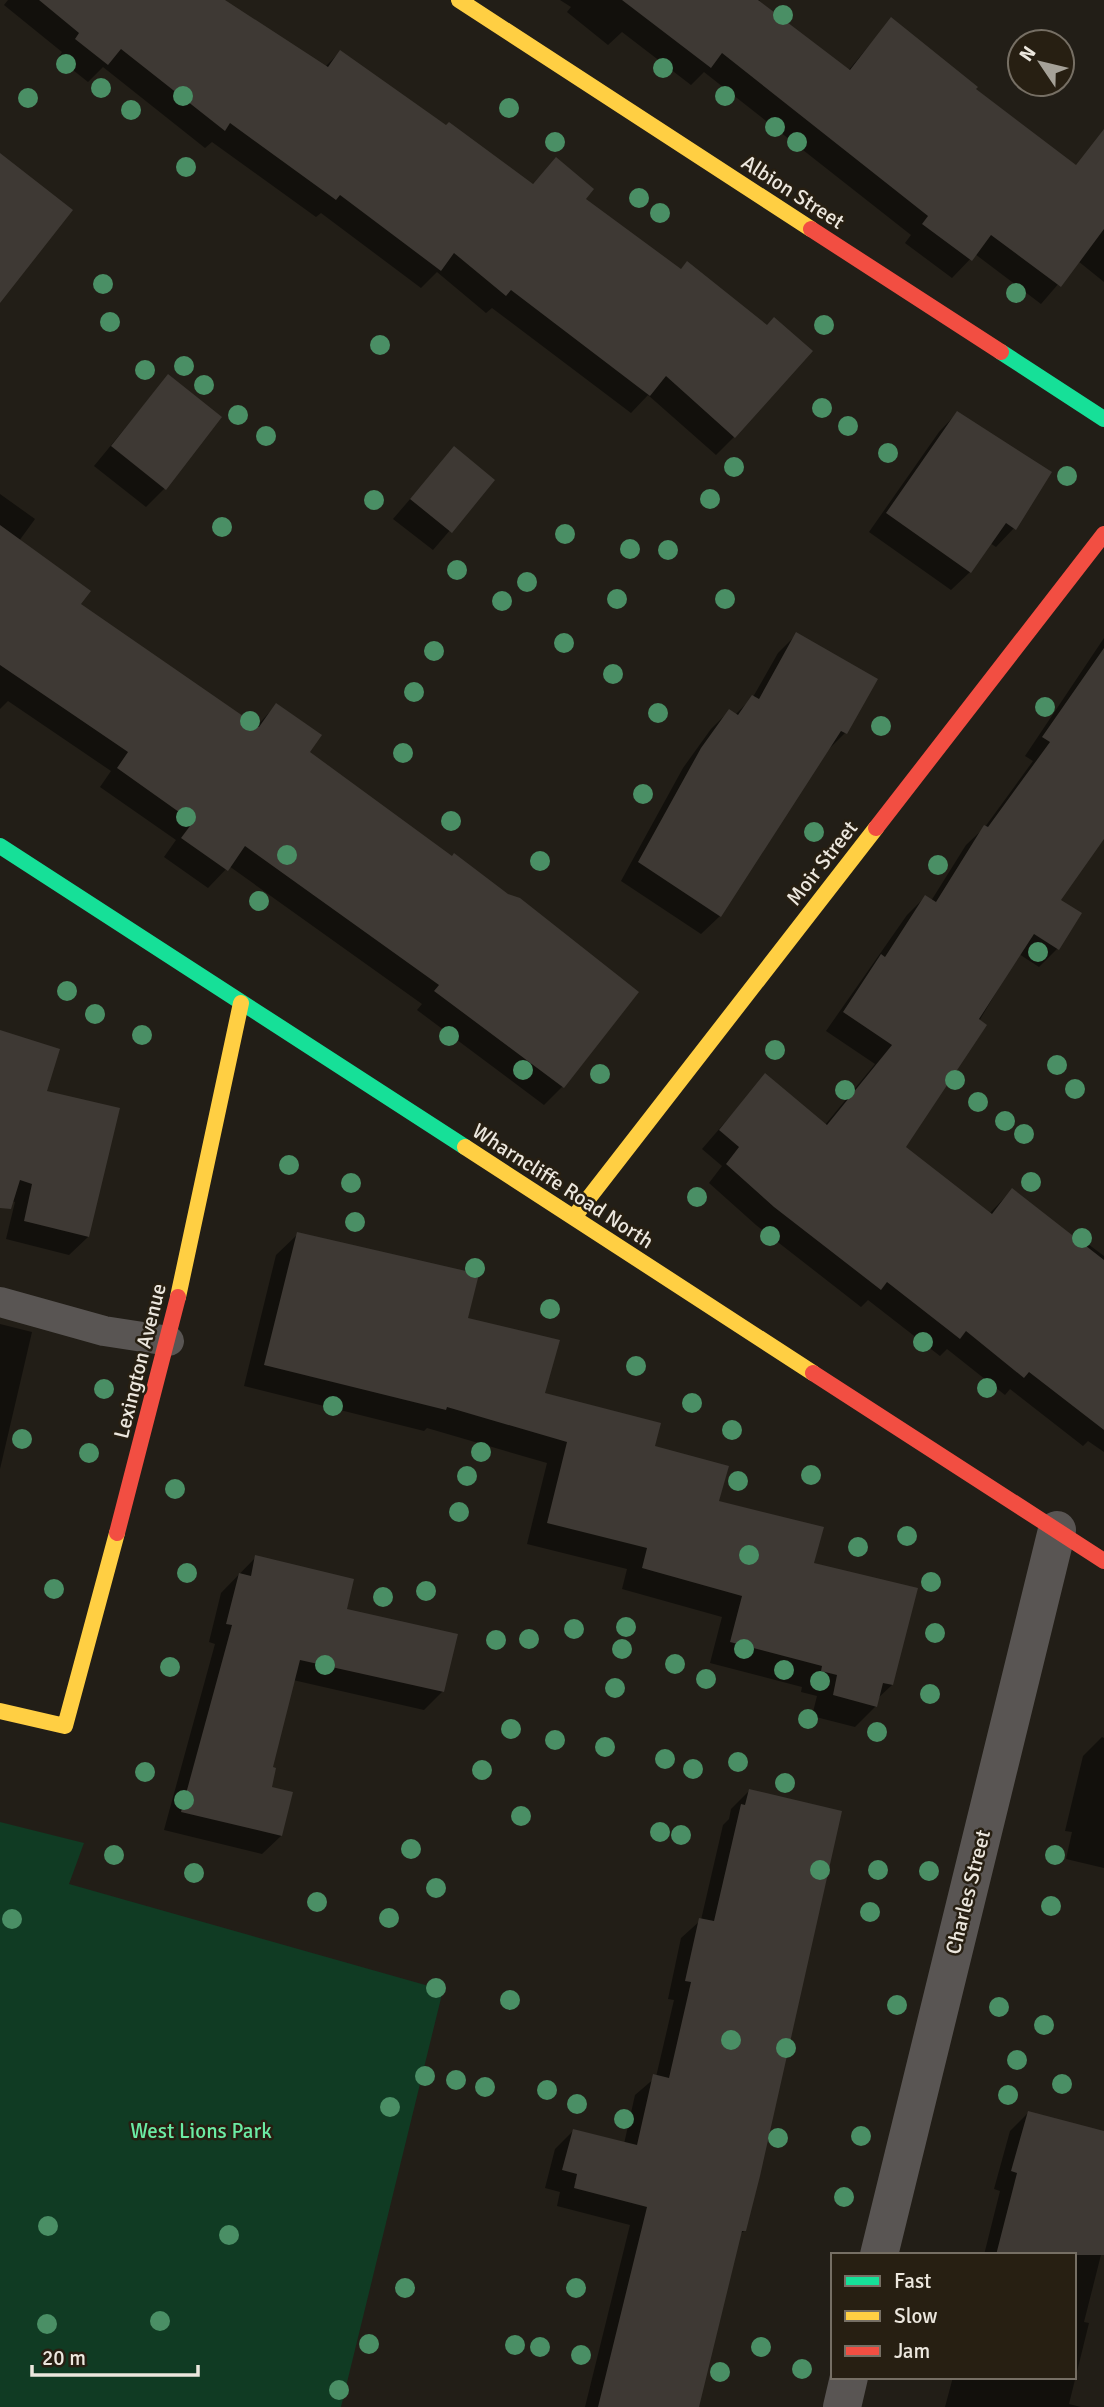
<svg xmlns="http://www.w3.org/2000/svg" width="1104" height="2407" viewBox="0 0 1104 2407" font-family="Signika,sans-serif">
  <rect width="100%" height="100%" fill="#221e17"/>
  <path fill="#103b23" d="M0 1822 84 1843 69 1884 443 1990 341 2407H0Z"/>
  <path fill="#0007" d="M8 0H222L325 67 340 52 532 185 556 159 734 437 716 455 648 395 631 413 492 308 486 313 437 272 421 288 321 213 316 217 212 142 205 148 103 67 88 82 58 58 62 52 4 5Z
    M560 0H760L758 2 848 71 891 19 974 90 1076 167 1104 177V282L1078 261 1041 304 975 254 952 278 905 243 911 235 704 72 691 85 622 32 608 45 567 12 571 7Z
    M168 376 220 417 164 489 146 507 94 466Z
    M957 413 1014 528 996 547 990 543 970 572 951 590 869 532 939 432Z
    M454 448 493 480 433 550 393 519Z
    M0 494 35 519 19 541 79 604 256 727 276 705 308 753 636 992 562 1087 544 1105 417 1010 422 1004 229 866 208 888 164 857 176 840 100 787 111 771 8 701 0 709Z
    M796 635 845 733 827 751 720 916 701 934 621 881 683 768 711 729 729 711 735 715 753 697 778 653Z
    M1104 638V837L1059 900 1057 949 1039 967 1019 954 904 1147 989 1214 1012 1190 1085 1247 1088 1244 1104 1256V1452L1088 1441 1083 1446 1010 1389 1005 1395 947 1349 940 1356 868 1300 861 1307 756 1225 709 1183 722 1166 702 1149 765 1076 825 1125 875 1064 826 1031 907 915 925 897 931 901 966 845 985 827 1033 761 1025 756Z
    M0 1032 45 1092 88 1237 69 1255 6 1239 15 1202 0 1198Z
    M298 1234 466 1319 543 1394 653 1447 717 1502 812 1564 892 1685 877 1699 876 1706 855 1727 812 1716 817 1696 801 1692 802 1687 710 1663 722 1617 622 1589 627 1569 527 1544 547 1463 427 1428 424 1431 244 1386 276 1255Z
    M0 1324 32 1332 0 1469Z
    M256 1557 443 1691 424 1710 293 1680 271 1768 270 1788 281 1836 262 1854 164 1830 215 1644 209 1642 221 1593Z
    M1102 1737 1104 1738V1868L1066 1859 1072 1832 1065 1831 1083 1756Z
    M749 1791 744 2231 739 2235 692 2407H585L630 2225 557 2206 560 2192 545 2188 555 2149 573 2131 624 2144 635 2095 656 2077 674 2000 668 1999 681 1938 701 1920 723 1825 729 1819 731 1809Z
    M1028 2113 1104 2133V2243L1084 2322 1089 2323 1069 2404 1081 2407H945L953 2377H1074V2255H984L1000 2191 994 2189 1010 2131Z"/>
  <path fill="#3e3934" d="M39 0H225L328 67 340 50 446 125 449 122 533 184 556 157 594 189 586 199 681 269 687 261 767 325 774 317 813 351 735 438 666 376 650 396 511 290 506 296 454 253 441 271 340 195 336 200 230 123 225 131 121 49 108 65 75 39 79 33Z
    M622 0H758L850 70 891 17 978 87 976 89 1076 165 1104 129V229L1061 287 991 235 972 261 922 224 928 216 722 53 711 68Z
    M0 153 73 210 0 303Z
    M168 374 222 417 166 490 111 446Z
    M957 411 1052 472 1016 530 1006 523 971 573 886 513Z
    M454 446 495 480 452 533 410 499Z
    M0 525 91 591 81 604 259 727 276 703 322 735 310 752 452 856 454 853 508 894 520 898 639 992 564 1088 434 991 439 985 245 846 228 871 181 838 193 822 117 768 128 752 0 665Z
    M796 632 878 679 847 734 841 731 721 917 638 862 701 748 729 709 738 715 752 695 759 699Z
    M1104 648V839L1061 900 1082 913 1059 950 1034 934 979 1019 987 1025 906 1147 992 1214 1012 1188 1104 1260V1430L1029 1372 1024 1378 966 1331 960 1339 887 1282 881 1290 774 1207 726 1164 739 1147 719 1130 765 1073 827 1125 892 1045 843 1012 881 954 885 957 925 895 936 902 984 825 988 827 1050 742 1042 737Z
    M0 1030 60 1049 47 1091 120 1108 89 1237 24 1221 32 1184 20 1180 11 1209 0 1208Z
    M297 1232 479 1274 468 1318 560 1340 545 1393 661 1423 655 1446 729 1466 719 1501 824 1527 814 1563 918 1588 893 1685 883 1683 877 1707 833 1695 837 1675 821 1671 822 1666 730 1642 742 1596 642 1568 647 1548 547 1523 567 1442 447 1407 446 1410 264 1365Z
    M255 1555 354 1579 347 1609 458 1634 444 1692 300 1660 273 1767 276 1768 272 1787 293 1792 282 1836 181 1812 232 1625 226 1624 239 1573 251 1576Z
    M749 1789 842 1811 760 2176 746 2231H742L699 2407H598L647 2207 574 2188 577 2174 562 2170 573 2129 637 2145 653 2074 669 2078 691 1982 685 1981 699 1918 714 1921 741 1804 745 1805Z
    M1028 2111 1104 2131V2255H996L1017 2173 1011 2171Z"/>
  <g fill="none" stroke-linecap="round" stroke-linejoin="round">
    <path stroke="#595553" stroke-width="30" d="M0 1302 104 1331 169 1341"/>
    <path stroke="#595553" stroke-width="38" d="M879 2255 1057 1530
      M842 2407 849 2377"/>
    <path stroke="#16e098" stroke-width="16" d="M1001 352 1104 419
      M0 846 465 1147"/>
    <path stroke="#ffcf43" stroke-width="16" d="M459 0 811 229
      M465 1147 813 1373
      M574 1217 876 828
      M178 1297 241 1003
      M0 1711 65 1726 117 1533"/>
    <path stroke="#f24e42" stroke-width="16" d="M811 229 1001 352
      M876 828 1104 534
      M813 1373 1104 1561
      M117 1533 178 1297"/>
  </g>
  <g fill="#4a8f65">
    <circle cx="783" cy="15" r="10"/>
    <circle cx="66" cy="64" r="10"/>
    <circle cx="663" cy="68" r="10"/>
    <circle cx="101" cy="88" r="10"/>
    <circle cx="183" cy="96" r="10"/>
    <circle cx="725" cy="96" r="10"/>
    <circle cx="28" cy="98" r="10"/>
    <circle cx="509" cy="108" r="10"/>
    <circle cx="131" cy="110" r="10"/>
    <circle cx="775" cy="127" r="10"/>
    <circle cx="555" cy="142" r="10"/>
    <circle cx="797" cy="142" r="10"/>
    <circle cx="186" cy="167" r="10"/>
    <circle cx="639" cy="198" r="10"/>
    <circle cx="660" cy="213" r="10"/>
    <circle cx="103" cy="284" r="10"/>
    <circle cx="1016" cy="293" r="10"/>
    <circle cx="110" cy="322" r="10"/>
    <circle cx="824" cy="325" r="10"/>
    <circle cx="380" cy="345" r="10"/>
    <circle cx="184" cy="366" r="10"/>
    <circle cx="145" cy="370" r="10"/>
    <circle cx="204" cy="385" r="10"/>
    <circle cx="822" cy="408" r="10"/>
    <circle cx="238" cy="415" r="10"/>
    <circle cx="848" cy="426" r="10"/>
    <circle cx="266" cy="436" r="10"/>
    <circle cx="888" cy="453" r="10"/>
    <circle cx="734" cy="467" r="10"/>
    <circle cx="1067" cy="476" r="10"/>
    <circle cx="710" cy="499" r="10"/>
    <circle cx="374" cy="500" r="10"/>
    <circle cx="222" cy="527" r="10"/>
    <circle cx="565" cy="534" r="10"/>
    <circle cx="630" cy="549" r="10"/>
    <circle cx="668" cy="550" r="10"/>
    <circle cx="457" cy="570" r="10"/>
    <circle cx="527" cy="582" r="10"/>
    <circle cx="617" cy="599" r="10"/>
    <circle cx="725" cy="599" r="10"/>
    <circle cx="502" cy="601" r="10"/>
    <circle cx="564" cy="643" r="10"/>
    <circle cx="434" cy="651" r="10"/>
    <circle cx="613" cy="674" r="10"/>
    <circle cx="414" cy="692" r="10"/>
    <circle cx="1045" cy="707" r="10"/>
    <circle cx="658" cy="713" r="10"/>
    <circle cx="250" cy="721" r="10"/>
    <circle cx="881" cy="726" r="10"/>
    <circle cx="403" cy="753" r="10"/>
    <circle cx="643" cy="794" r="10"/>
    <circle cx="186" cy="817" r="10"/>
    <circle cx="451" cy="821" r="10"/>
    <circle cx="814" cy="832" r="10"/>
    <circle cx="287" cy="855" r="10"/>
    <circle cx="540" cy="861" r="10"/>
    <circle cx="938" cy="865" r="10"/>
    <circle cx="259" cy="901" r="10"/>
    <circle cx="1038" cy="952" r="10"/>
    <circle cx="67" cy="991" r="10"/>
    <circle cx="95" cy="1014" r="10"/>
    <circle cx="142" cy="1035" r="10"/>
    <circle cx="449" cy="1036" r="10"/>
    <circle cx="775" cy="1050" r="10"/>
    <circle cx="1057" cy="1065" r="10"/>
    <circle cx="523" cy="1070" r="10"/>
    <circle cx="600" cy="1074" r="10"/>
    <circle cx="955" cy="1080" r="10"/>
    <circle cx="1075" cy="1089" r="10"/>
    <circle cx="845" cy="1090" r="10"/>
    <circle cx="978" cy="1102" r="10"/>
    <circle cx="1005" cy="1121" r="10"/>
    <circle cx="1024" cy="1134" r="10"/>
    <circle cx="289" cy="1165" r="10"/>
    <circle cx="1031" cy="1182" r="10"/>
    <circle cx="351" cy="1183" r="10"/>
    <circle cx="697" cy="1197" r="10"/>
    <circle cx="355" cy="1222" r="10"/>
    <circle cx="770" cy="1236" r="10"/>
    <circle cx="1082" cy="1238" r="10"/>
    <circle cx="475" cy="1268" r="10"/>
    <circle cx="550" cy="1309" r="10"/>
    <circle cx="923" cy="1342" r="10"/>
    <circle cx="636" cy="1366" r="10"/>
    <circle cx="987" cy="1388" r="10"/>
    <circle cx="104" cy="1389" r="10"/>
    <circle cx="692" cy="1403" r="10"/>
    <circle cx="333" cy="1406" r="10"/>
    <circle cx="732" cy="1430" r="10"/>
    <circle cx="22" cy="1439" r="10"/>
    <circle cx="481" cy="1452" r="10"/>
    <circle cx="89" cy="1453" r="10"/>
    <circle cx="811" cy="1475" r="10"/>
    <circle cx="467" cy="1476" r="10"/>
    <circle cx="738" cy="1481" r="10"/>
    <circle cx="175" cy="1489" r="10"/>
    <circle cx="459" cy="1512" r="10"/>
    <circle cx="907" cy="1536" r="10"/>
    <circle cx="858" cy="1547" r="10"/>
    <circle cx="749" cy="1555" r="10"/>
    <circle cx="187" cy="1573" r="10"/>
    <circle cx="931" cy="1582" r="10"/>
    <circle cx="54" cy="1589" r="10"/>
    <circle cx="426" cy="1591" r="10"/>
    <circle cx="383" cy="1597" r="10"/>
    <circle cx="626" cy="1627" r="10"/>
    <circle cx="574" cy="1629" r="10"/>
    <circle cx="935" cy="1633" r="10"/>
    <circle cx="529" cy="1639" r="10"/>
    <circle cx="496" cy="1640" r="10"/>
    <circle cx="622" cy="1649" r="10"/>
    <circle cx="744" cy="1649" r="10"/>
    <circle cx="675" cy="1664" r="10"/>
    <circle cx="325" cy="1665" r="10"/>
    <circle cx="170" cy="1667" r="10"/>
    <circle cx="784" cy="1670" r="10"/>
    <circle cx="706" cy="1679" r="10"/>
    <circle cx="820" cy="1681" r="10"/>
    <circle cx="615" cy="1688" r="10"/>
    <circle cx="930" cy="1694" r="10"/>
    <circle cx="808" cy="1719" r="10"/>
    <circle cx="511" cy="1729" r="10"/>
    <circle cx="877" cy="1732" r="10"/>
    <circle cx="555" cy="1740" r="10"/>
    <circle cx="605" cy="1747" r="10"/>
    <circle cx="665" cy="1759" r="10"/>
    <circle cx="738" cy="1762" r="10"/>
    <circle cx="693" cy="1769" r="10"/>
    <circle cx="482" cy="1770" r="10"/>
    <circle cx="145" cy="1772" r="10"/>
    <circle cx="785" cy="1783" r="10"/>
    <circle cx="184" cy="1800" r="10"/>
    <circle cx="521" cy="1816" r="10"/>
    <circle cx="660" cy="1832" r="10"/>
    <circle cx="681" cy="1835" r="10"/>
    <circle cx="411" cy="1849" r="10"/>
    <circle cx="114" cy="1855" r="10"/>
    <circle cx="1055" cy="1855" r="10"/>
    <circle cx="820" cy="1870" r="10"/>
    <circle cx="878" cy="1870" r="10"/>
    <circle cx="929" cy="1871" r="10"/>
    <circle cx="194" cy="1873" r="10"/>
    <circle cx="436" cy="1888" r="10"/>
    <circle cx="317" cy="1902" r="10"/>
    <circle cx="1051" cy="1906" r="10"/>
    <circle cx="870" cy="1912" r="10"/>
    <circle cx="389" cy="1918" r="10"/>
    <circle cx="12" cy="1919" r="10"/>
    <circle cx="436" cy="1988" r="10"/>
    <circle cx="510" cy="2000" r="10"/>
    <circle cx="897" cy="2005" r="10"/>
    <circle cx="999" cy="2007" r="10"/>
    <circle cx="1044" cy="2025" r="10"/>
    <circle cx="731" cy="2040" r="10"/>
    <circle cx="786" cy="2048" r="10"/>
    <circle cx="1017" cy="2060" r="10"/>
    <circle cx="425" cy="2076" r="10"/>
    <circle cx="456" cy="2080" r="10"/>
    <circle cx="1062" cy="2084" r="10"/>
    <circle cx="485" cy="2087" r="10"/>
    <circle cx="547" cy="2090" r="10"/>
    <circle cx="1008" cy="2095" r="10"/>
    <circle cx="577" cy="2104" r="10"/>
    <circle cx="390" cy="2107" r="10"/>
    <circle cx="624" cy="2119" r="10"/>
    <circle cx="861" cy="2136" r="10"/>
    <circle cx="778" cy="2138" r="10"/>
    <circle cx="844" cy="2197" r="10"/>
    <circle cx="48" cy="2226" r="10"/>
    <circle cx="229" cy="2235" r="10"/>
    <circle cx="405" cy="2288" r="10"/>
    <circle cx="576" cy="2288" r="10"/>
    <circle cx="160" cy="2321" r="10"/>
    <circle cx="47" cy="2324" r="10"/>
    <circle cx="369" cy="2344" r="10"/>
    <circle cx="515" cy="2345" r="10"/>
    <circle cx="540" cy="2347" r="10"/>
    <circle cx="761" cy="2347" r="10"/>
    <circle cx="581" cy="2355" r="10"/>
    <circle cx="802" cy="2369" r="10"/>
    <circle cx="720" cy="2372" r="10"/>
    <circle cx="339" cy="2390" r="10"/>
  </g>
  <g text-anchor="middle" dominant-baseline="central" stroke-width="5" stroke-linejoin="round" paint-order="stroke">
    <g font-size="21" fill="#ece7de" stroke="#271f12">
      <text transform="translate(793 192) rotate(33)">Albion Street</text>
      <text transform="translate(822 863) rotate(-52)">Moir Street</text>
      <text transform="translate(563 1186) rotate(33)">Wharncliffe Road North</text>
      <text transform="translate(140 1361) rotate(-76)">Lexington Avenue</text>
      <text transform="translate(968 1892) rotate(-76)">Charles Street</text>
    </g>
    <g font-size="21" fill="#6beca4" stroke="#271f12">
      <text x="201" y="2131">West Lions Park</text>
    </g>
  </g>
  <rect x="831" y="2253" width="245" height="126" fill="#271f12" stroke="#766f64" stroke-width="2"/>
  <rect x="845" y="2276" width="35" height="10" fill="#16e098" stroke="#766f64" stroke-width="2"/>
  <text x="894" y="2288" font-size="21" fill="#ece7de">Fast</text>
  <rect x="845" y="2311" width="35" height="10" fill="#ffcf43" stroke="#766f64" stroke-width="2"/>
  <text x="894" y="2323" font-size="21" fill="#ece7de">Slow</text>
  <rect x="845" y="2346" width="35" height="10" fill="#f24e42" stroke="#766f64" stroke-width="2"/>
  <text x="894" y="2358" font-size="21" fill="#ece7de">Jam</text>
  <g transform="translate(1041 63) rotate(305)"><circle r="33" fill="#271f12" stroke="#766f64" stroke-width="2"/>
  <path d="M0-5L12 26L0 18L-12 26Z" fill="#a5a198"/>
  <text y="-10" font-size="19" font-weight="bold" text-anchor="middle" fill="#ece7de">N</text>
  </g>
  <path d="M32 2365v10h166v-10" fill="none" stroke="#ece7de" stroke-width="3.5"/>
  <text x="42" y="2365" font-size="21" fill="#ece7de" stroke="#271f12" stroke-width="5" paint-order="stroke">20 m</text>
</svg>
